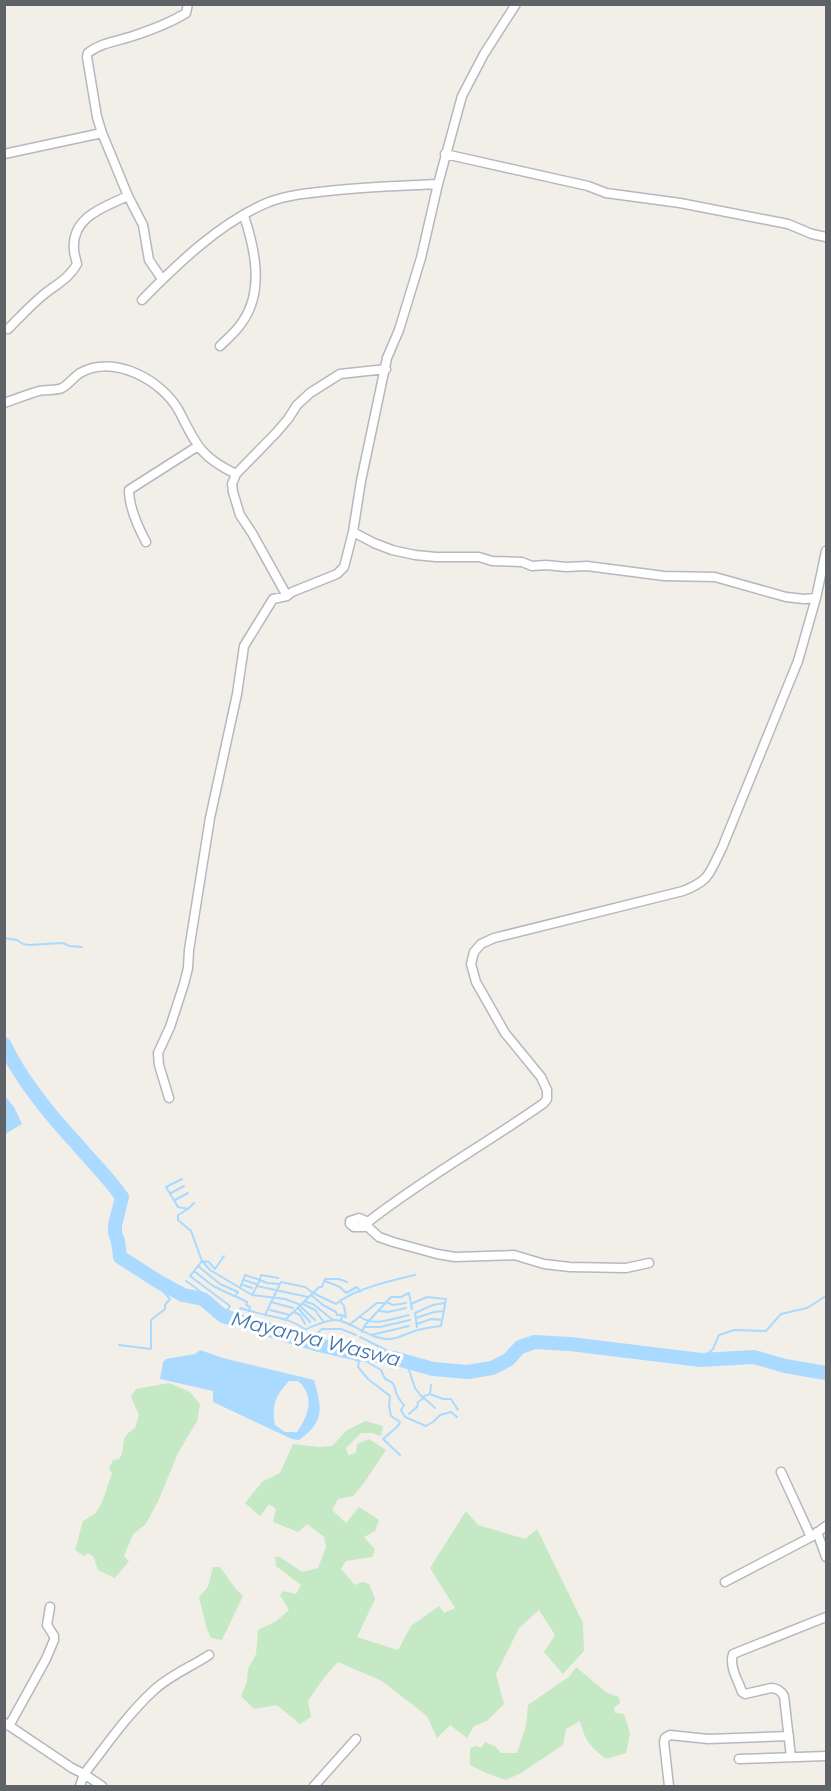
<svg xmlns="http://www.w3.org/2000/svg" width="831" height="1791" viewBox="0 0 831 1791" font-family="Montserrat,sans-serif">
  <rect width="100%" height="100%" fill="#f1efe8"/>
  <path fill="#c5e8c5" d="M169 1383 190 1392 200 1404 197 1421 178 1453 159 1499 146 1524 133 1534 124 1556 129 1561 115 1578 98 1570 93 1556 88 1553 84 1556 75 1550 83 1521 96 1513 103 1500 112 1473 109 1469 113 1460 119 1459C128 1446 117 1439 135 1428L139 1415 131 1397 136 1389Z
    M366 1421 383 1426 381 1436 372 1433H361L346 1448 348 1455 356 1453 357 1444 369 1439 386 1450 364 1483 353 1496 338 1499 332 1510 346 1523 359 1507 379 1520 375 1531 364 1537 375 1549 372 1557 346 1561 341 1569 355 1585 362 1582 369 1584 375 1599 357 1637 398 1650 411 1626 439 1606 444 1613 455 1608 430 1568 466 1511 478 1525 525 1539 537 1529 583 1623 584 1651 563 1674 544 1652 555 1635 539 1610 519 1628 496 1674 504 1704 487 1721 474 1726 467 1738 450 1725 437 1738 427 1716 382 1681 338 1662 323 1679 308 1701 311 1717 300 1724 277 1705 254 1709 241 1696 247 1682 248 1669 256 1654 258 1630 275 1622 289 1610 280 1595 284 1591 296 1594 301 1585 276 1566 275 1557H280L302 1572 318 1568 326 1547 324 1537 307 1524 298 1532 273 1522 276 1509 269 1504 260 1516 245 1503 262 1482 280 1473 293 1444 320 1447 332 1446 347 1430Z
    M213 1567H220L235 1588 243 1596 222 1640 211 1638 207 1629 199 1597 208 1587Z
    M576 1667 607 1693 619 1697 620 1703 614 1708 615 1713 624 1714 630 1733 626 1753 606 1759C590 1746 585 1741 580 1721L566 1729 563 1745 521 1773 506 1780 486 1773 470 1765V1748L476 1746 481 1748 485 1742 495 1746 501 1753H517L526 1726 528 1705 570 1676Z"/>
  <path fill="#aadaff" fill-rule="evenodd" d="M6 1097 14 1107 22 1124 5 1134 4 1098Z
    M200 1350 223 1358 314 1380C322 1408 325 1422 299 1440L292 1439 213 1402V1391L160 1379 163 1362 166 1359 195 1354ZM289 1381H298C315 1396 309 1415 297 1432H285L275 1425C271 1405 276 1395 289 1381Z"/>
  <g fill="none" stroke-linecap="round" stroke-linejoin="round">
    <path stroke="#aadaff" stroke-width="2" d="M4 938 17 940 23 944 29 945 63 943 69 946 82 947
      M182 1179 166 1187 178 1207 188 1209
      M171 1193 184 1186
      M175 1200 188 1193
      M194 1203 188 1209 178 1215V1220L191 1231 202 1261 210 1270 252 1295 285 1299 301 1305
      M224 1256 215 1269 209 1262 202 1261 198 1266 220 1284 238 1292 235 1296 247 1302 246 1305 250 1307 249 1311
      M198 1266 194 1271 213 1286 234 1296
      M194 1271 190 1276 230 1306 227 1311 236 1314 241 1308C260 1316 289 1316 304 1329
      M244 1280 256 1284
      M260 1280 261 1275 278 1278
      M260 1280 267 1283 279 1284
      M186 1281C200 1290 212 1303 227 1311
      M325 1281 340 1287 346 1293 357 1287 360 1292
      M243 1285 252 1288
      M257 1286 308 1297
      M240 1288 245 1275 260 1280 252 1295
      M311 1295 323 1305 336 1312 337 1315H342
      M340 1301 344 1306 346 1317 342 1315 341 1320
      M271 1302 293 1308
      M306 1302 313 1304 333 1320
      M386 1302 393 1305 406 1303
      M303 1304 315 1310 323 1321
      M300 1306 315 1320
      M298 1308 310 1322
      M270 1310 290 1315
      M379 1311 388 1312 406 1308
      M294 1312 300 1315 305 1324
      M265 1315 281 1282 305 1287 313 1293 319 1287H322L325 1279H339L347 1282
      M360 1317C376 1327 391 1319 409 1315
      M416 1318 434 1312 444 1311
      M285 1320 313 1293 336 1304C353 1289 392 1280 415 1275
      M417 1324 431 1319 442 1320
      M349 1325 377 1303H385
      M364 1327H380L410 1320
      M417 1327 415 1313 433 1305 444 1303
      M362 1332 365 1325 391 1297H401L409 1293 412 1309
      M302 1335 316 1334 322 1329H341L356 1335
      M371 1335 409 1326
      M360 1337 394 1354V1358
      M301 1339 304 1330C314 1326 323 1321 334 1320 347 1318 370 1341 391 1339 400 1338 409 1332 418 1330 425 1328 433 1327 441 1326L446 1299 427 1297 411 1304
      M119 1345 151 1349V1320L165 1309V1305L170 1299 160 1288 159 1282
      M336 1352 359 1361 358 1367 368 1379 390 1396 389 1406 391 1416 400 1422 398 1426 383 1439 400 1455
      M358 1354 359 1357 381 1370 385 1379C398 1383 393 1389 398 1397 400 1400 402 1403 404 1405L401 1410 405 1417 426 1426 433 1422 440 1415 451 1412 457 1417
      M701 1360 713 1349 719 1335 734 1330 766 1331 781 1314 807 1308 826 1296
      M406 1361 415 1388 422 1397 430 1394 431 1385
      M430 1394 443 1399H451L458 1410
      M424 1398 435 1408
      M409 1414 417 1407 418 1402 424 1398"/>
    <path stroke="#aadaff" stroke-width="14" d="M4 1044C21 1079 50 1115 76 1143 91 1161 108 1177 122 1197L115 1225V1233L118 1241 120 1257 159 1282 183 1295 203 1299 223 1316 319 1345 358 1354 394 1358 433 1369 468 1372 492 1368 508 1360 520 1347 535 1342 570 1344 701 1360 754 1357 785 1366 826 1373"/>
    <defs>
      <path id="minor" d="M4 154 102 133
        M445 154 588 186 606 193 680 203 788 224 812 234 826 237
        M162 279 149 260 143 225 128 196 102 133 97 117 87 57 88 53C100 43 118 41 133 36 151 30 170 23 186 13L188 4
        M142 300C177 264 222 221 269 202 288 195 308 193 328 191 364 187 401 186 438 184
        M8 329C19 318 30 306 42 296 55 285 69 279 77 264 76 259 74 254 74 250 71 217 104 207 128 196
        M220 346C228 338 237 331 243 321 264 290 255 249 244 216
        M4 403C16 399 28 394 39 391 47 389 56 391 62 388 69 384 74 377 80 373 114 354 162 380 179 411 196 444 200 457 236 474
        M353 532 374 543 392 550 415 555 436 557H479L492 561 522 562 532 566 546 565 566 567 587 566 664 576 715 577 786 597 804 599 816 598 826 551
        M146 542C138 527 129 507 129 490L198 446
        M287 596 252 533 240 515 233 492 232 484 236 474 276 433 288 419 297 405 310 393 340 374 386 369
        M169 1098 159 1065 158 1053 170 1027 184 984 188 968 189 950 210 818 237 694 244 646 273 599 287 596 292 592 337 574 344 567 353 532 361 481 387 358 399 330 421 258 438 184 462 96 484 54 516 4
        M359 1218 368 1222V1227H354L350 1224V1221Z
        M368 1222C424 1178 486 1144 544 1103L547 1099V1090L541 1077 505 1033 476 982 471 964 474 952 481 944 494 938 683 891C711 880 709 873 722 848L798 661 816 598
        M368 1227 379 1237 393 1242 437 1254 455 1257 514 1255 544 1264 570 1267 626 1268 649 1263
        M781 1472 811 1537
        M817 1532 826 1557
        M725 1582 811 1537 826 1526
        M5 1723 72 1768 84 1774 80 1786
        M9 1726 46 1659 54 1640V1636L47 1625 50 1607
        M791 1757 784 1696C781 1691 777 1688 771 1688L745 1694 742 1692C738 1680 729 1667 733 1654L826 1617
        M739 1759 826 1756
        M102 1786 84 1774C106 1746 127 1715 153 1691 170 1675 191 1667 209 1655
        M314 1786 356 1739
        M669 1786 664 1742 665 1738 670 1735 708 1739 789 1736"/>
    </defs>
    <use href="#minor" stroke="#b5b8bc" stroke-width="11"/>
    <use href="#minor" stroke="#fff" stroke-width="8"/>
  </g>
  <g text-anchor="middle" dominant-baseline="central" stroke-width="6" stroke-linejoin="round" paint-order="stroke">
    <g font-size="20" font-style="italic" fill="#4174aa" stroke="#fff">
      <text transform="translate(316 1339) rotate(14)">Mayanya Waswa</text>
    </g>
  </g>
  <rect width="831" height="1791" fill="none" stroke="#5f6368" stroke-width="12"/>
</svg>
